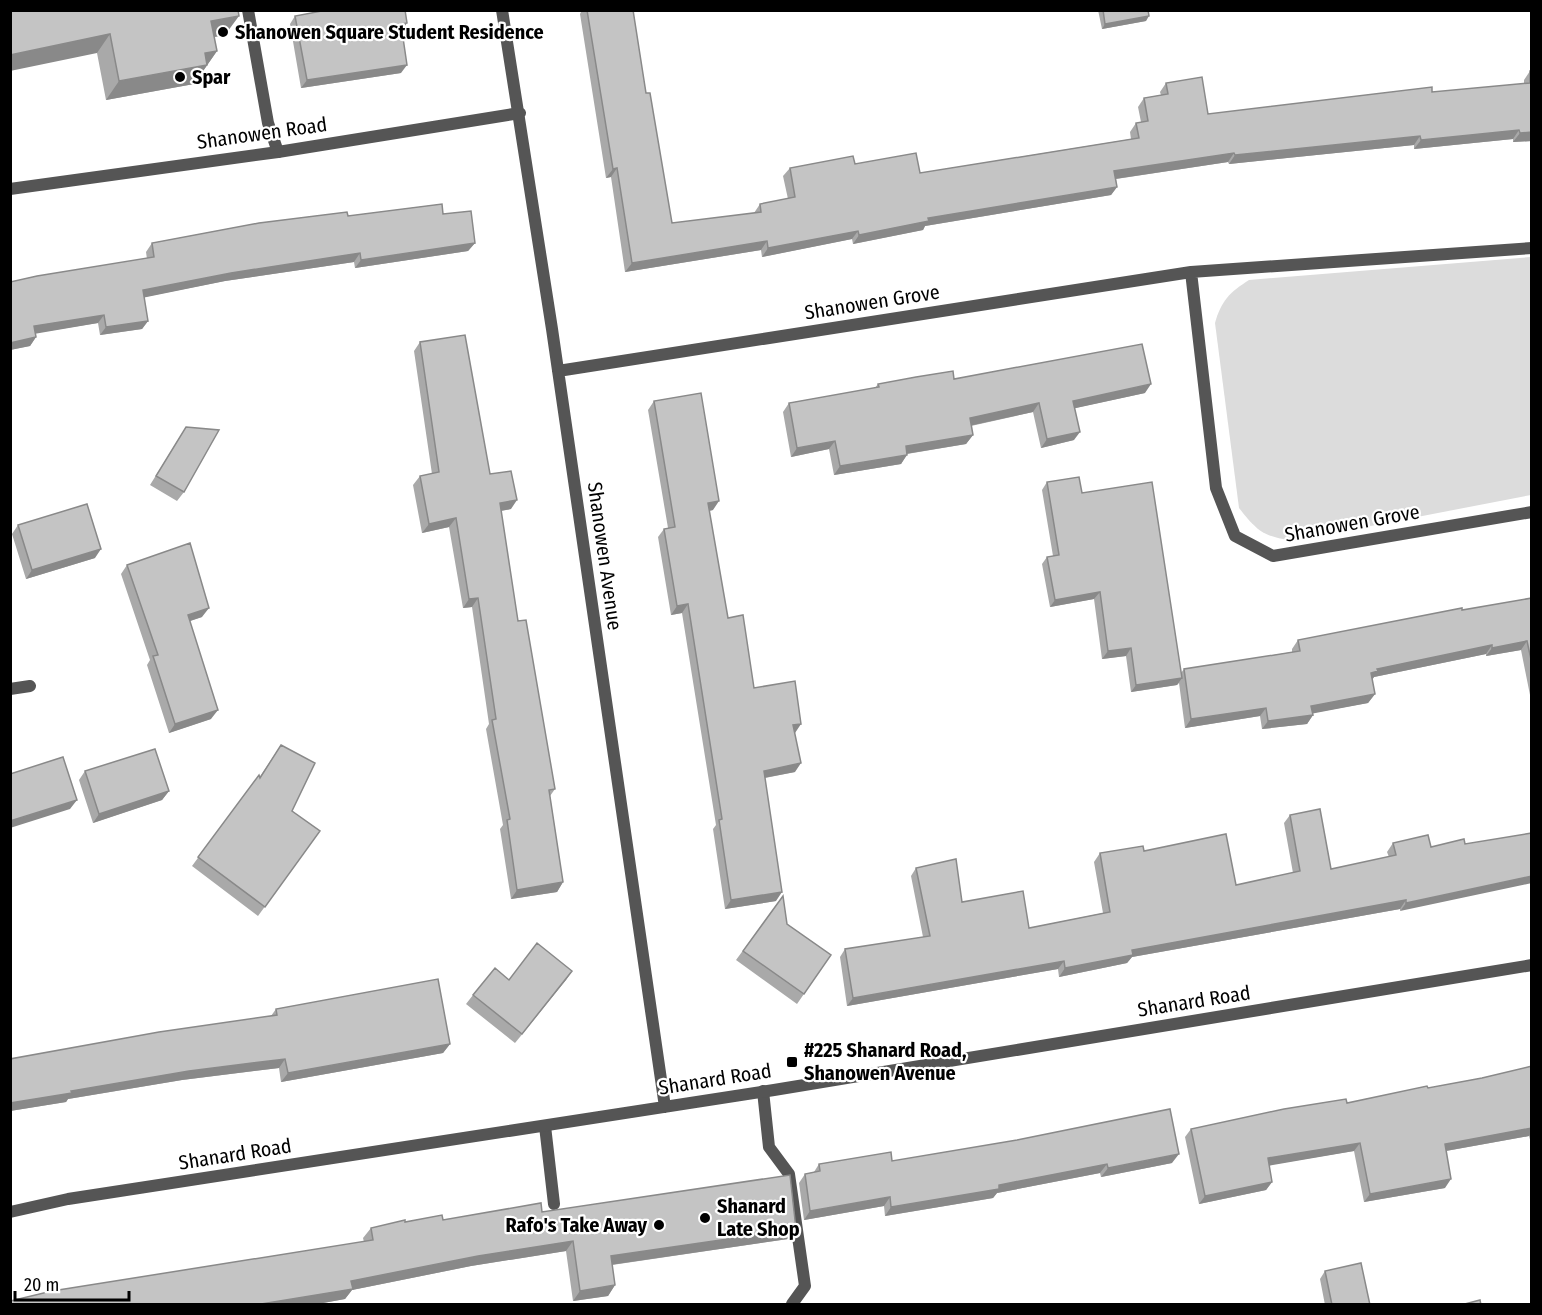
<svg xmlns="http://www.w3.org/2000/svg" width="1542" height="1315" viewBox="0 0 1542 1315" font-family="'Fira Sans Condensed',sans-serif">
  <rect width="100%" height="100%" fill="#fff"/>
  <path fill="#dcdcdc" d="M1531 257V495L1293 541C1263 536 1258 532 1239 508L1215 323C1221 301 1230 292 1249 280Z"/>
  <g fill="none" stroke-linecap="round" stroke-linejoin="round">
    <path stroke="#555" stroke-width="12" d="M248 10 268 123 278 152
      M763 1091 769 1147 789 1174 805 1286 792 1304
      M545 1126 554 1204"/>
    <path stroke="#555" stroke-width="12" d="M502 10 552 329 665 1107
      M10 189 278 152 520 113
      M1191 272 1216 488 1235 536 1273 556 1532 512
      M558 371 1191 272 1532 248
      M10 689 30 686
      M10 1212 68 1199 774 1090 1532 965"/>
  </g>
  <path fill="#a9a9a9" d="M10 10 225 35 214 37 217 51 194 84 106 100 97 53Z
    M582 10H633L646 93 672 223 754 213 760 204 788 199 783 176 790 168 855 164 920 173 1131 139 1130 132 1136 123 1141 122 1138 107 1144 98 1161 95 1160 92 1166 83 1208 114 1524 84V80L1530 71H1532V141L1513 142V139L1414 149V145L1229 164 1228 162 1116 179 1117 187 1111 195 925 226 923 230 853 244 852 239 762 257 761 250 625 272 611 177 606 178 580 14Z
    M1098 10H1148L1146 21 1102 29Z
    M295 16 401 73 301 88 290 24Z
    M442 204 443 214 471 211 475 243 468 251 355 268 354 262 225 281 144 297 148 321 142 329 100 335 98 323 35 333 36 337 30 346 10 350V282L37 276 147 259 146 252 152 243 259 223 347 212 348 216Z
    M420 342 490 474 511 509 501 511 518 621 555 789 550 796 563 882 557 892 511 899 500 829 503 825 486 729 489 724 472 607 463 608 449 527 422 533 413 485 420 476 432 474 414 351Z
    M954 379 1145 393 1075 408 1074 440 1041 448 1033 412 971 426 973 435 966 444 907 454 901 464 834 475 829 449 791 457 783 412 789 403 875 388 878 384Z
    M654 401 713 510 709 511 728 618 754 688 795 733V772L765 778 776 901 725 909 713 829 716 825 682 613 671 615 658 537 664 529 668 528 648 410Z
    M186 427 184 492 177 501 150 485Z
    M1047 482 1082 493 1181 673 1184 669 1292 652V649L1298 640 1532 598V705L1521 650 1486 656V654L1374 677 1372 680 1375 694 1368 703 1312 713 1313 715 1307 724 1262 729 1260 716 1185 728 1179 683 1177 685 1131 692 1126 656 1102 659 1094 599 1050 607 1042 564 1047 557 1053 556 1042 490Z
    M18 525 95 558 26 579 12 534Z
    M127 565 202 617 190 621 211 719 169 733 147 665 150 660 121 574Z
    M281 745 292 811 320 831 258 916 192 866 259 775V778Z
    M85 771 169 791 162 800 93 823 79 780Z
    M1290 815 1331 869 1389 857 1387 852 1393 843 1431 847 1464 839 1400 911V909L1132 957 1127 963 1059 977 1058 969 847 1006 840 957 845 949 923 937 911 876 916 868 962 902 1029 928 1103 913 1094 862 1100 853 1144 851 1236 885 1293 873 1284 823Z
    M783 896 787 924 831 955 797 1004 736 960Z
    M572 971 515 1043 466 1004 473 995 509 980Z
    M276 1009 450 1044 443 1053 281 1082 279 1068 182 1080 68 1099 66 1102 10 1111V1059L271 1016Z
    M1532 1066V1147L1529 1136 1446 1151 1445 1188 1364 1202 1354 1151 1269 1165 1272 1182 1266 1190 1199 1204 1185 1137 1191 1129 1347 1103 1482 1078Z
    M892 1161 1172 1163 1101 1177 1100 1173 997 1193 993 1198 885 1216 884 1206 804 1220 799 1183 805 1174 814 1172 819 1164Z
    M542 1212 788 1239 612 1265 615 1285 608 1296 573 1301 566 1251 471 1266 352 1290 345 1299 312 1305H10L364 1242 363 1238 371 1228 405 1222Z
    M1325 1271 1370 1305H1325L1320 1279Z"/>
  <path fill="#898989" d="M239 16 225 35 198 40 211 21Z
    M1149 16 1146 21 1102 29 1105 24Z
    M407 23 402 30 401 24Z
    M110 34 97 53 10 71V55Z
    M217 51 194 84 106 100 119 81 205 53Z
    M407 65 401 73 301 88 307 80Z
    M1519 130 1513 139 1414 149 1421 140Z
    M1532 132V141L1513 142 1520 133Z
    M1420 136 1414 145 1229 164 1235 155Z
    M1234 153 1228 162 1108 180 1114 171Z
    M617 168 611 177 606 178 613 169Z
    M1117 187 1111 195 925 226 923 230 853 244 859 235 928 218Z
    M858 231 852 239 762 257 768 248Z
    M767 241 761 250 625 272 632 263Z
    M475 243 468 251 355 268 361 260Z
    M360 253 354 262 225 281 137 299 143 290 231 273Z
    M104 315 98 323 28 335 34 326Z
    M148 321 142 329 100 335 106 327Z
    M36 337 30 346 10 350V343Z
    M1151 384 1145 393 1067 410 1073 401Z
    M1039 403 1033 412 964 427 970 418Z
    M1080 432 1074 440 1041 448 1047 439Z
    M973 435 966 444 899 455 906 446Z
    M835 441 829 449 791 457 797 448Z
    M907 455 901 464 834 475 840 466Z
    M517 500 511 509 493 512 500 503Z
    M719 501 713 510 702 512 708 503Z
    M456 518 449 527 422 533 429 524Z
    M101 549 95 558 26 579 32 570Z
    M1100 592 1094 599 1050 607 1055 600Z
    M478 598 472 607 463 608 469 599Z
    M688 604 682 613 671 615 677 606Z
    M209 608 202 617 181 624 188 615Z
    M1527 641 1521 650 1486 656 1492 648Z
    M1492 645 1486 654 1374 677 1372 680 1371 673 1377 669Z
    M1131 648 1126 656 1102 659 1108 651Z
    M1182 678 1177 685 1131 692 1136 685Z
    M1375 694 1368 703 1305 715 1311 706Z
    M1266 708 1260 716 1185 728 1191 719Z
    M218 710 211 719 169 733 175 724Z
    M1313 715 1307 724 1262 729 1268 721Z
    M801 724 795 733 787 734 793 725Z
    M801 763 795 772 758 779 764 771Z
    M169 791 162 800 93 823 99 814Z
    M77 800 70 809 10 828V821Z
    M1532 876V883L1400 911 1406 903Z
    M563 882 557 892 511 899 517 890Z
    M782 892 776 901 725 909 731 900Z
    M1406 900 1400 909 1132 957 1127 963 1059 977 1065 968 1132 950Z
    M1064 961 1058 969 847 1006 853 998Z
    M572 971 566 980 515 1043 522 1034Z
    M450 1044 443 1053 281 1082 288 1073Z
    M285 1059 279 1068 182 1080 68 1099 66 1102 10 1111V1103L71 1091 189 1071Z
    M1532 1128V1133L1529 1136 1440 1152 1445 1144Z
    M1360 1143 1354 1151 1262 1167 1268 1158Z
    M1179 1154 1172 1163 1101 1177 1108 1168Z
    M1107 1164 1100 1173 997 1193 993 1198 885 1216 891 1207 999 1185Z
    M1451 1179 1445 1188 1364 1202 1370 1194Z
    M1272 1182 1266 1190 1199 1204 1205 1196Z
    M890 1197 884 1206 804 1220 810 1211Z
    M796 1229 788 1239 603 1266 611 1256Z
    M573 1241 566 1251 471 1266 352 1290 345 1299 312 1305H255L351 1281 478 1256Z
    M615 1285 608 1296 573 1301 580 1291Z"/>
  <path fill="#c4c4c4" stroke="#898989" stroke-width="1.5" d="M10 10H238L239 16 211 21 217 51 205 53 207 65 119 81 110 34 10 55Z
    M327 10H405L407 23 401 24 407 65 307 80 295 16Z
    M587 10H633L646 93H650L672 223 761 212 760 204 795 197 790 168 853 156 855 164 916 153 920 173 1139 138 1136 123 1148 121 1144 98 1168 94 1166 83 1202 77 1208 114 1432 87V92L1530 83V71H1532V132L1520 133 1519 130 1421 140 1420 136 1235 155 1234 153 1114 171 1117 187 928 218 929 221 859 235 858 231 768 248 767 241 632 263 617 168 613 169Z
    M1103 10H1148L1149 16 1105 24Z
    M442 204 443 214 471 211 475 243 361 260 360 253 231 273 143 290 148 321 106 327 104 315 34 326 36 337 10 343V282L37 276 154 257 152 243 259 223 347 212 348 216Z
    M465 335 490 474 511 471 517 500 500 503 518 621 526 620 555 789 549 790 563 882 517 890 507 820 510 819 492 720 496 719 478 598 469 599 456 518 429 524 420 476 439 472 420 342Z
    M1142 344 1151 384 1073 401 1080 432 1047 439 1039 403 970 418 973 435 906 446 907 455 840 466 835 441 797 448 789 403 879 387 878 384 916 377 953 371 954 379Z
    M701 393 719 501 708 503 728 618 743 615 754 688 795 681 801 724 793 725 801 763 764 771 782 892 731 900 719 820 722 819 688 604 677 606 664 529 675 527 654 401Z
    M186 427 219 430 184 492 156 476Z
    M1079 477 1082 493 1152 482 1182 678 1136 685 1131 648 1108 651 1100 592 1055 600 1047 557 1059 555 1047 482Z
    M87 504 101 549 32 570 18 525Z
    M190 543 209 608 188 615 218 710 175 724 153 656 158 655 127 565Z
    M1532 598V664L1527 641 1492 648V645L1377 669 1378 671 1371 673 1375 694 1311 706 1313 715 1268 721 1266 708 1191 719 1184 669 1300 651 1298 640 1462 608V610Z
    M281 745 315 763 292 811 320 831 265 907 198 857 259 775 260 778Z
    M155 749 169 791 99 814 85 771Z
    M63 757 77 800 10 821V774Z
    M1320 809 1331 869 1396 855 1393 843 1428 835 1431 847 1464 839 1465 844 1532 833V876L1406 903V900L1132 950 1133 955 1065 968 1064 961 853 998 845 949 930 936 916 868 956 859 962 902 1023 891 1029 928 1110 912 1100 853 1143 846 1144 851 1226 834 1236 885 1300 871 1290 815Z
    M783 896 787 924 831 955 804 994 743 951Z
    M537 943 572 971 522 1034 473 995 495 968 509 980Z
    M438 979 450 1044 288 1073 285 1059 189 1071 71 1091 72 1093 10 1103V1059L159 1032 277 1015 276 1009Z
    M1532 1066V1128L1445 1144 1451 1179 1370 1194 1360 1143 1268 1158 1272 1182 1205 1196 1191 1129 1284 1109 1346 1099 1347 1103 1427 1086 1428 1088 1482 1078Z
    M1170 1109 1179 1154 1108 1168 1107 1164 999 1185V1189L891 1207 890 1197 810 1211 805 1174 820 1171 819 1164 891 1152 892 1161 1017 1140Z
    M790 1175 796 1229 611 1256 615 1285 580 1291 573 1241 478 1256 351 1281 353 1289 255 1305H10V1301L52 1291 373 1240 371 1228 405 1220V1222L442 1215 443 1220 541 1203 542 1212Z
    M1361 1263 1370 1305H1332L1325 1271Z
    M1480 1300 1481 1305H1461Z"/>
  <g fill="#000" stroke="#fff" stroke-width="2">
    <circle cx="223" cy="32" r="6"/>
    <circle cx="180" cy="77" r="6"/>
    <rect x="786" y="1056" width="12" height="12" rx="3"/>
    <circle cx="705" cy="1218" r="6"/>
    <circle cx="659" cy="1225" r="6"/>
  </g>
  <g text-anchor="middle" dominant-baseline="central" stroke-width="4.5" stroke-linejoin="round" paint-order="stroke">
    <g font-size="20" font-weight="bold" fill="#000" stroke="#fff" text-anchor="start">
      <text x="235" y="32">Shanowen Square Student Residence</text>
      <text x="192" y="77">Spar</text>
      <text x="804" y="1050">#225 Shanard Road,<tspan x="804" dy="23">Shanowen Avenue</tspan></text>
      <text x="717" y="1206">Shanard<tspan x="717" dy="23">Late Shop</tspan></text>
      <text x="647" y="1225" text-anchor="end">Rafo's Take Away</text>
    </g>
    <g font-size="20" fill="#000" stroke="#fff">
      <text transform="translate(262 133) rotate(-8)">Shanowen Road</text>
      <text transform="translate(872 302) rotate(-9)">Shanowen Grove</text>
      <text transform="translate(1352 523) rotate(-10)">Shanowen Grove</text>
      <text transform="translate(605 556) rotate(82)">Shanowen Avenue</text>
      <text transform="translate(1194 1001) rotate(-9)">Shanard Road</text>
      <text transform="translate(715 1079) rotate(-9)">Shanard Road</text>
      <text transform="translate(235 1154) rotate(-9)">Shanard Road</text>
    </g>
  </g>
  <rect width="1542" height="1315" fill="none" stroke="#000000" stroke-width="24"/>
  <path d="M15 1291v9h114v-9" fill="none" stroke="#000000" stroke-width="3"/>
  <text x="24" y="1291" font-size="18" fill="#000000" stroke="#ffffff" stroke-width="4.5" paint-order="stroke">20 m</text>
</svg>
